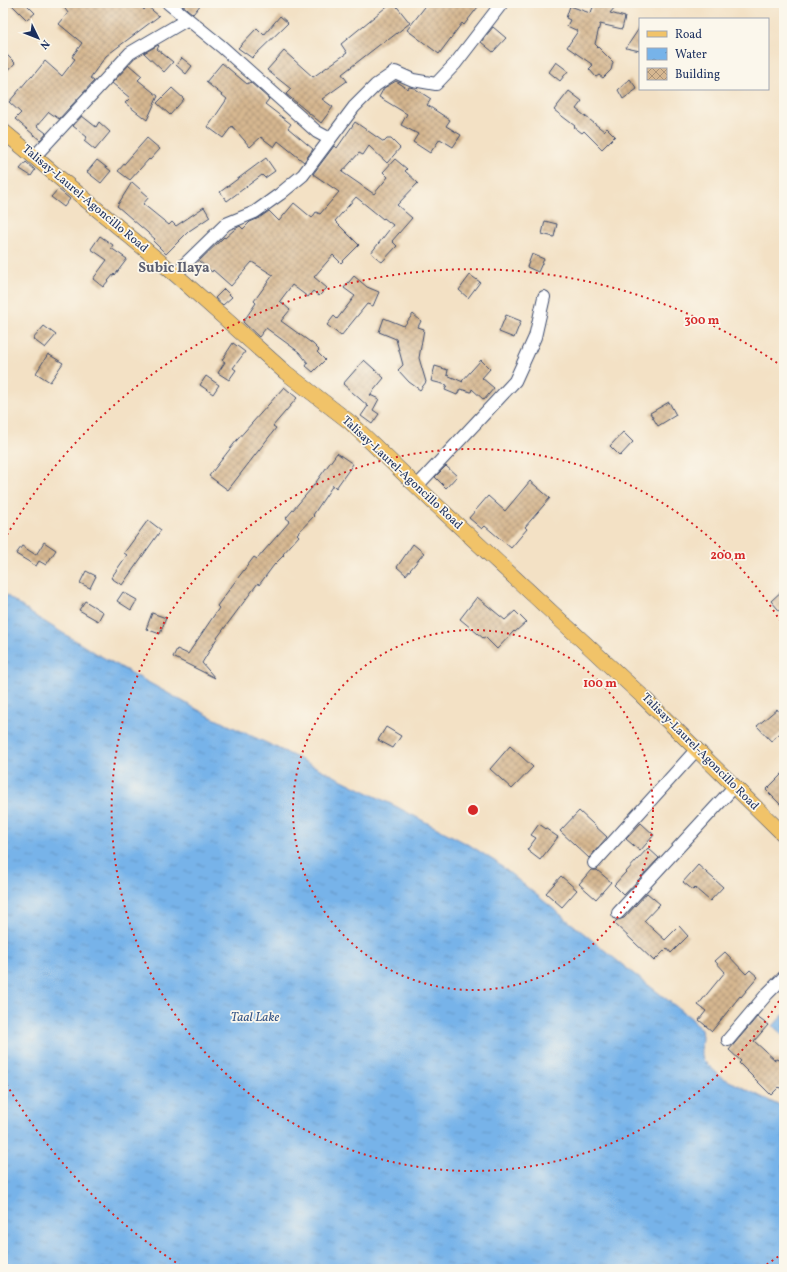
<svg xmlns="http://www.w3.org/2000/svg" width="787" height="1272" viewBox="0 0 787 1272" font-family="Vollkorn,serif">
  <defs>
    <pattern id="water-ripples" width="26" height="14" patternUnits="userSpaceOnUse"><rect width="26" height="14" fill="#77b3e9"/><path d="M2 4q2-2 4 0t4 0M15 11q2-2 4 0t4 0" fill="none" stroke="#6192c0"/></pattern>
    <pattern id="building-cross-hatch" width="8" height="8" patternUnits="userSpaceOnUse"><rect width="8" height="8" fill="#d6b790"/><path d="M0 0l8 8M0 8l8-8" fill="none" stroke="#ad9579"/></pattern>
  </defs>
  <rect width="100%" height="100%" fill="#fbf7ec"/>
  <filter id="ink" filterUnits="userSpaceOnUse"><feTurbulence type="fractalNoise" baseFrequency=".025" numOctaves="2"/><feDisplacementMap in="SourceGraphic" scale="8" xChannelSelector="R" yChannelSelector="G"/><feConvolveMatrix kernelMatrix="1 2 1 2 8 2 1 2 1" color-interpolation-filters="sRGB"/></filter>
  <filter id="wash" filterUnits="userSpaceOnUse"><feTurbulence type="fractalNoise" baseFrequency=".012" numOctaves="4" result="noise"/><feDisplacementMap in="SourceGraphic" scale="16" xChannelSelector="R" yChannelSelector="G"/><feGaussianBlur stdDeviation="0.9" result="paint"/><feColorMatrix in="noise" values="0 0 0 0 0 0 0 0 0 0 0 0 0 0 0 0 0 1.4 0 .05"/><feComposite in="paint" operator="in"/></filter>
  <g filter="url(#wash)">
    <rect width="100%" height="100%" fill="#f3e1c5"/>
    <path fill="url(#water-ripples)" stroke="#4971a4" d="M3 593 35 616 97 654 211 717 271 745 397 807 471 846 496 862 630 971 691 1018 701 1030 702 1037 701 1052 703 1060 709 1066 721 1077 784 1108V1269H3Z
      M784 1014V1036L773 1026Z"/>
    <g id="blocks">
      <path fill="url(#building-cross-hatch)" d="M10 3H25L35 13 27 20Z
        M61 3H139L144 10 147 6 159 16 106 56 90 78 94 81 59 119 49 112 37 126 46 133 40 140 15 119 21 113 9 102 31 76 32 77 45 61 62 76 75 59 72 57 82 43 59 24 68 13Z
        M180 3H202L193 14Z
        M391 3H394L410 23 388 40 387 39 342 74 347 81 322 99 333 107 321 123 286 94 291 89 267 70 284 51 313 77 347 53 341 44Z
        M428 3H481L464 25 462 23 439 54 407 30Z
        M595 3H611L615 7 610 13 625 17 622 29 600 24 595 44 613 62 611 70 603 78 599 75 596 77 589 69 593 65 567 47 578 31 567 26 570 20 566 18 570 6 590 13 591 12Z
        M280 16 288 23 252 58 238 48 257 28 264 35Z
        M493 27 506 38 493 52 481 42Z
        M640 27V51L626 48Z
        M158 45 159 46 157 49 173 62 164 72 144 53Z
        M3 51 15 63 3 76Z
        M182 58 192 66 186 74 176 65Z
        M556 62 568 71 560 81 549 72Z
        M222 63 247 84 250 82 269 99 265 104 291 124 288 128 313 149 304 162 278 141 274 147 261 137 250 147 232 126 223 138 208 127 227 99 206 82Z
        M129 65 142 76 138 80 158 96 147 120 125 103 130 98 112 83Z
        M630 79 637 89 623 99 618 90Z
        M396 81 408 89 409 87 414 88 431 99 427 105 450 120 446 126 461 135 453 147 440 139 430 153 413 142 418 134 401 125 407 114 379 97 384 88Z
        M172 88 184 99 170 115 157 103Z
        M569 91 582 101 576 109 604 131 607 128 615 136 602 149 584 131 582 133 574 127 575 126 554 110Z
        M82 116 96 127 99 122 110 132 95 150 84 141 87 137 73 126Z
        M355 122 384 142 387 139H391L400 148 387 163 369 146 363 155 359 153 342 172 374 194 388 177 383 172 395 159 407 169 405 171 418 183 397 205 412 218 392 241 397 246 382 262 371 253 393 225 384 218 383 219 356 197 335 221 359 245 341 263 333 255 314 277 327 288 319 296 313 291 308 297 292 285 280 301 290 310 281 321 313 344 319 350 317 352 325 360 313 372 306 366 308 363 299 352 266 328 259 337 243 322 256 303 254 301 273 275 252 262 231 286 213 270 212 272 199 261 224 237 225 238 235 229 240 226 243 229 250 222 259 218 269 211 279 221 294 203 312 218 316 212 320 214 339 192 313 174 334 146 337 148Z
        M147 138 160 149 150 160 149 159 130 180 118 171Z
        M266 158 275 171 265 178 262 175 227 201 220 192Z
        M97 160 111 171 101 183 87 172Z
        M26 162 35 170 31 176 20 169Z
        M132 182 149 197 143 204 169 225 172 222 176 226 204 207 210 217 189 231 166 254 153 241 155 239 117 206Z
        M58 189 70 199 64 207 51 197Z
        M545 221 557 224 554 237 542 234Z
        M100 236 113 245 111 248 127 259 115 275 114 274 103 287 93 279 107 260 91 249Z
        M532 254 544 259 538 272 527 267Z
        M470 275 480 282 468 298 459 290Z
        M354 276 367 287 379 292 373 306 367 304 341 336 327 325 334 316 337 319 355 296 344 288Z
        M224 289 232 297 223 305 215 298Z
        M413 314 421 321 418 327 424 329 419 358 426 382 420 390 409 382 398 370 403 365 396 339 379 332 384 318 404 326Z
        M506 315 521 321 514 338 499 332Z
        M44 326 56 335 45 348 33 339Z
        M233 343 245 352 233 368 236 370 229 380 218 373 225 362 222 360Z
        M48 354 63 363 50 382 36 373Z
        M364 360 384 378 370 395 379 399 373 410 379 414 372 424 361 416 368 406 369 407 343 384Z
        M481 360 490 369 482 378 494 388 484 400 472 389 471 392 460 389 457 395 445 390 447 385 431 381 435 366 448 370 447 375 463 382 462 381Z
        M206 376 219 385 213 394 200 385Z
        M284 387 297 398 273 426 276 428 228 490 209 476 237 440Z
        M669 402 676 415 658 426 650 413Z
        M623 432 633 442 620 456 610 446Z
        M337 453 353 464 336 488 333 485 313 515 314 516 297 534 299 536 283 554 284 555 274 565 259 585 258 583 217 638 202 663 215 678 173 657 177 649 188 654 219 608 217 606 234 583 254 557 257 559 290 521 286 518 311 489Z
        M446 466 457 476 446 488 435 477Z
        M530 481 550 498 525 527 527 529 511 548 485 526 482 529 469 518 488 496 505 511Z
        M148 520 161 530 122 585 111 578 127 555 124 553Z
        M44 542 56 550 46 565 39 561 36 566 16 554 22 546 36 555Z
        M413 544 424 553 406 575 397 567Z
        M86 571 96 576 90 588 80 583Z
        M784 589V616L771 601Z
        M123 592 137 600 131 610 117 601Z
        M477 597 505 620 515 611 526 622 515 632 514 631 497 649 485 637 483 638 460 619Z
        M85 601 103 612 98 621 79 610Z
        M152 613 166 618 160 634 146 629Z
        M777 709 784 719V730L771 741 757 726Z
        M386 727 401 736 393 748 378 740Z
        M510 746 533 767 512 789 490 769Z
        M784 772V808L766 790Z
        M579 811 607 837 589 858 560 831Z
        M641 823 654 835 640 851 626 839Z
        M539 824 558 837 540 860 527 850 536 838 531 835Z
        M648 848 659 858 624 895 614 885Z
        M698 865 723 887 710 901 695 888 693 890 683 882Z
        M591 870H597L611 882 596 899 579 884Z
        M561 876 577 890 562 907 546 893Z
        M647 893 660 904 644 921 665 940 679 926 688 936 671 953 667 948 654 961 614 923 617 920 624 918Z
        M725 952 746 974 750 970 758 977 741 997 740 996 712 1031 699 1020 706 1011 698 1005 725 972 715 961Z
        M757 1017 768 1025 754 1041 775 1060 777 1059 784 1066V1092L779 1087 771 1095 739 1063 741 1061 729 1050Z"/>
    </g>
  </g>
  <g filter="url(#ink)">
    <use href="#blocks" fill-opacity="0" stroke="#3b4a6d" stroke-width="1"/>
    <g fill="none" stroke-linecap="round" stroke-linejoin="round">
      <defs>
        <path id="minor" d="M168 3 222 47 317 132 330 139 303 175 280 194 255 212 226 224 185 264 176 275
          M330 139 354 107 376 85 395 72 413 80 436 84 455 64 502 3
          M34 157 130 53 188 19
          M417 486 515 381 535 337 544 297
          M594 863 697 749
          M618 913 734 787
          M728 1040 767 994 784 977"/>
        <path id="major" d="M3 131 176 275 285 372 351 423 432 501 642 696 784 835"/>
      </defs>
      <use href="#minor" stroke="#3b4a6d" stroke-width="14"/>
      <use href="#major" stroke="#3b4a6d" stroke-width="16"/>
      <use href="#minor" stroke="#fff" stroke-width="12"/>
      <use href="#major" stroke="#f1c369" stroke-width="15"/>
    </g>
  </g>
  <g fill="none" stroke="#d62828" stroke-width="2" stroke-dasharray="2 4">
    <circle cx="473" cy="810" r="180"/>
    <path d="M782 996A361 361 0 1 1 782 624"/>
    <path d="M783 1253A541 541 0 0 1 760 1269M186 1269A541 541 0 0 1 4 1080M4 540A541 541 0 0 1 783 367"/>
  </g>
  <g text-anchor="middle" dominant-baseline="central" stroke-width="3.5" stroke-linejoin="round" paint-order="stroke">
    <g font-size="12" fill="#1b2f5e" stroke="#fbf7ec">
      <text transform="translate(85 199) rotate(40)">Talisay-Laurel-Agoncillo Road</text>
      <text transform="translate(402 473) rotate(43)">Talisay-Laurel-Agoncillo Road</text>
      <text transform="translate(700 752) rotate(45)">Talisay-Laurel-Agoncillo Road</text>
    </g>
    <g font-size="13" font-style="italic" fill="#375788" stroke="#fbf7ec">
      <text x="255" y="1018">Taal Lake</text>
    </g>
    <g font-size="14" font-weight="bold" fill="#5c5f70" stroke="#fbf7ec">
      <text x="174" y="268">Subic Ilaya</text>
    </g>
  </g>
  <circle cx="473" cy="810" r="6" fill="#d62828" stroke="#fbf7ec" stroke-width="2"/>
  <g font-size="12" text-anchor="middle" font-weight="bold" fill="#d62828" stroke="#fbf7ec" stroke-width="3.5" stroke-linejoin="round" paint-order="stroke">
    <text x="702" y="324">300 m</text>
    <text x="728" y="559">200 m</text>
    <text x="600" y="687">100 m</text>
  </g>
  <rect width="787" height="1272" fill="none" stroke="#fbf7ec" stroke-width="16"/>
  <rect x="639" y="18" width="130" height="72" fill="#fbf7ec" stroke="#a1a7b3"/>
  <rect x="647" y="31" width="20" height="6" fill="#f1c369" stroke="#a1a7b3"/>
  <text x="675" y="38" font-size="12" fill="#1b2f5e">Road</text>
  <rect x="647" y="48" width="20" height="12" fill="url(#water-ripples)" stroke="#a1a7b3"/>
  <text x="675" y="58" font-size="12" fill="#1b2f5e">Water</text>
  <rect x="647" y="68" width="20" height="12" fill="url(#building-cross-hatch)" stroke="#a1a7b3"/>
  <text x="675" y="78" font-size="12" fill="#1b2f5e">Building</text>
  <g transform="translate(38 38) rotate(133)" stroke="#fbf7ec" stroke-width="3" paint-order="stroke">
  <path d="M0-3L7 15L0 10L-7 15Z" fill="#1b2f5e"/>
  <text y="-6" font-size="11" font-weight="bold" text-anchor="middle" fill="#1b2f5e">N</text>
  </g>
</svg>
